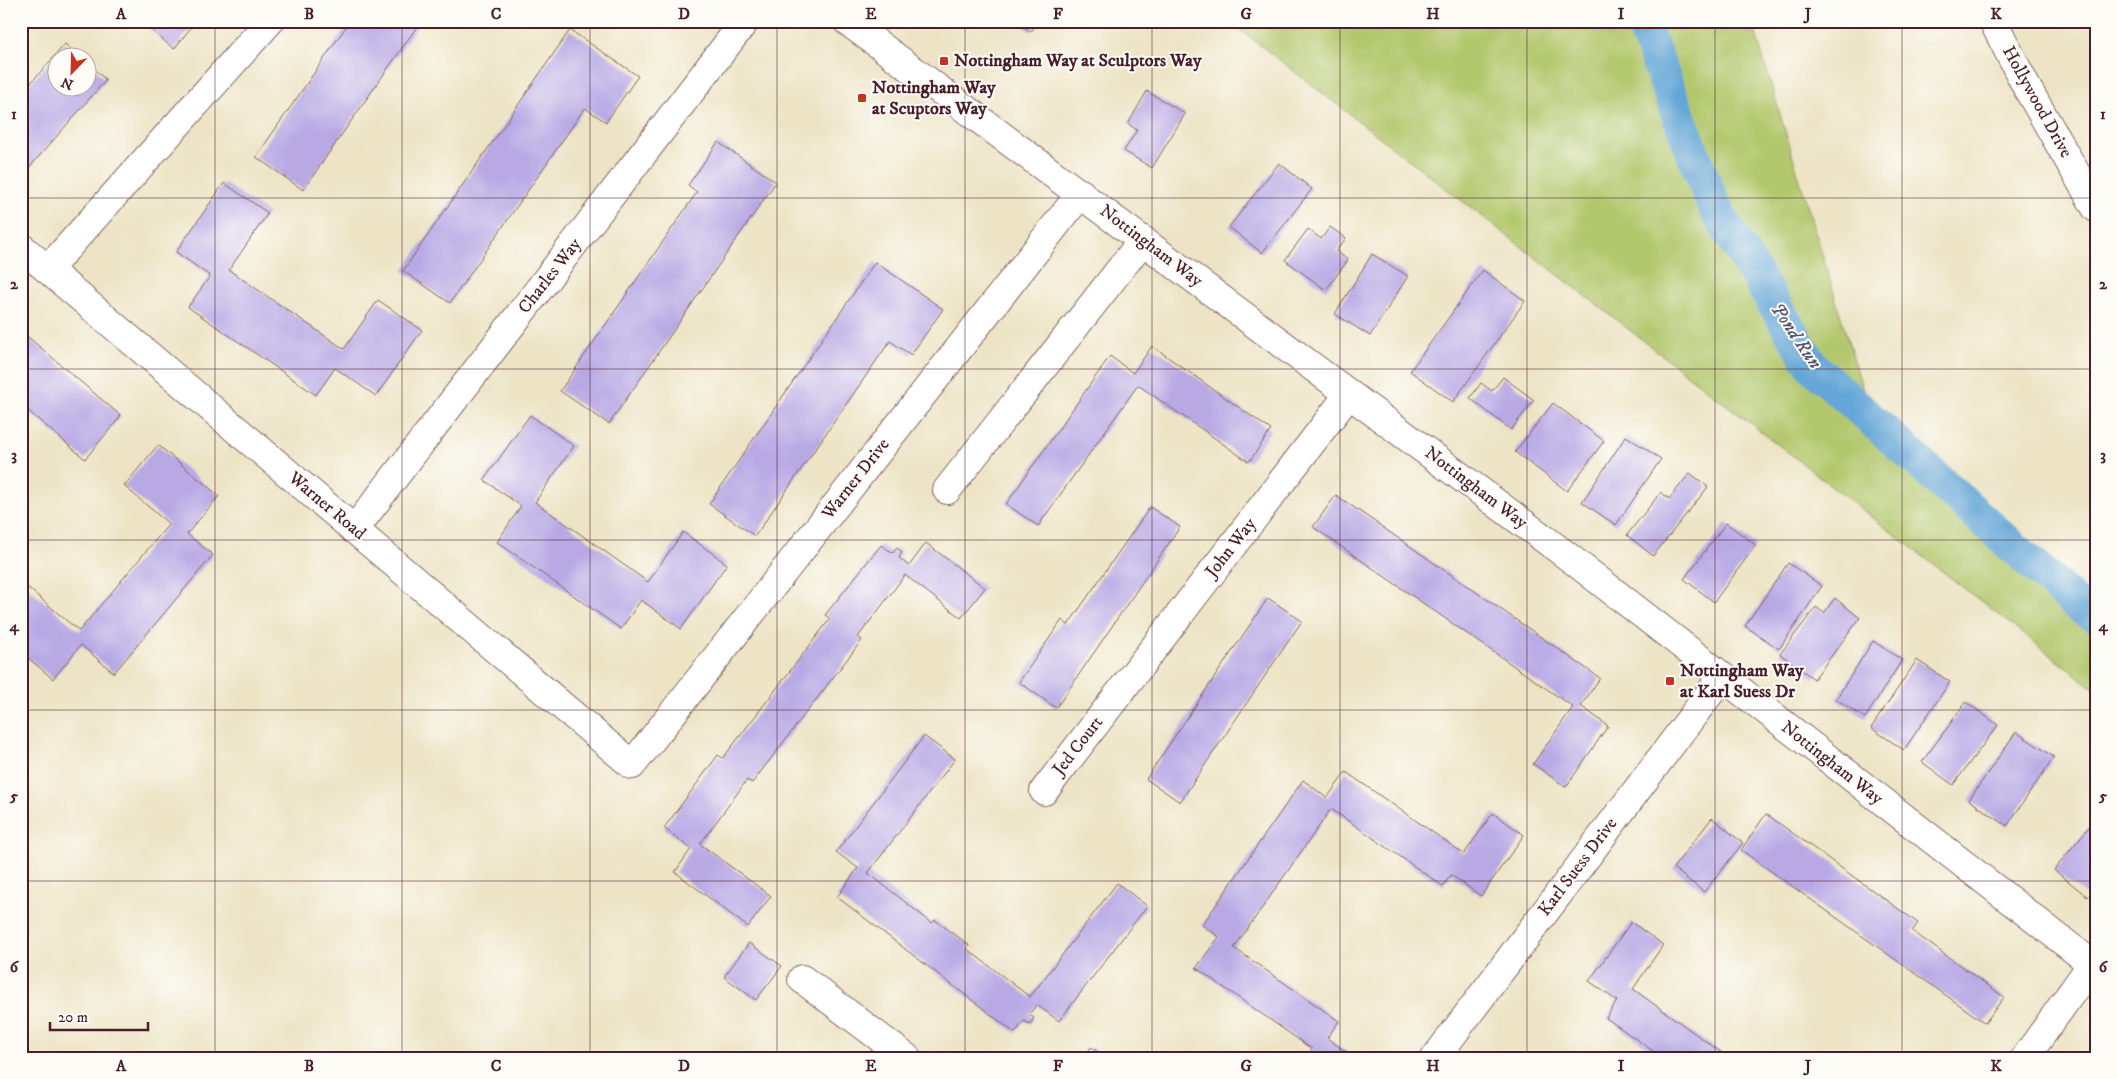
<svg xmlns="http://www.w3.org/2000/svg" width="2117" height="1079" viewBox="0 0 2117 1079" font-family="'IM FELL DW Pica',serif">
  <rect width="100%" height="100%" fill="#fdfcf7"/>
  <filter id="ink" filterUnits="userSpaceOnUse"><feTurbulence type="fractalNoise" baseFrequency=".02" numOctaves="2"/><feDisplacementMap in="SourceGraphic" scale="10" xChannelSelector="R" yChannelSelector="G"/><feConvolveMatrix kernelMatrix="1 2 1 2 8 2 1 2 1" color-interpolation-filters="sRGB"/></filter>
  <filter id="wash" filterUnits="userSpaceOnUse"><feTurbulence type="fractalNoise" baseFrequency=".0096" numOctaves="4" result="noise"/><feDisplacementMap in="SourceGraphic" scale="20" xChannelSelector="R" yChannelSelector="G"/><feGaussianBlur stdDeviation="1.12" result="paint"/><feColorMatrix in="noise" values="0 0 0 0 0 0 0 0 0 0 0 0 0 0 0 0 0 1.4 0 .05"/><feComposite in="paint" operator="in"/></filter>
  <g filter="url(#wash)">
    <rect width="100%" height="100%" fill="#ede4c5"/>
    <path fill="#b3c86d" stroke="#7e744c" d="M1229 21H1752L1868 407 2096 621V690Z"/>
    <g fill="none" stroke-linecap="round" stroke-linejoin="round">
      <path stroke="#63a6d7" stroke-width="34" d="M1642 21 1714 207 1813 367 2081 608 2096 616"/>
    </g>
    <g id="blocks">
      <path fill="#b8a9e5" d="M140 21H196L174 49Z
        M350 21H421L303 190 256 157Z
        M1016 21H1038L1031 32Z
        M570 30 638 76 606 122 585 108 450 303 403 271Z
        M65 44 81 58H58V88H88V63L106 80 21 177V94Z
        M1147 91 1185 114 1152 168 1124 151 1137 130 1128 124Z
        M718 142 776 182 609 424 560 391 697 192 688 185Z
        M1279 163 1312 189 1262 253 1229 227Z
        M224 183 268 213 229 270 344 349 378 300 422 330 376 396 335 368 316 395 188 307 210 276 176 252Z
        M1330 227 1346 238 1336 251 1348 260 1326 290 1285 260 1308 229 1321 239Z
        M1372 254 1408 276 1370 336 1335 314Z
        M875 262 943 309 911 355 890 341 755 536 709 504Z
        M1483 270 1525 301 1453 402 1410 371Z
        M21 331 121 416 85 459 21 405Z
        M1152 346 1271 430 1249 462 1138 385 1038 526 1006 504 1110 356 1133 373Z
        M1503 377 1534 400 1511 430 1470 398 1481 383 1492 391Z
        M1553 403 1604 441 1567 491 1515 452Z
        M530 415 574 446 535 502 648 582 683 532 727 564 681 629 641 600 621 629 497 542 521 506 484 480Z
        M1626 436 1661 459 1616 525 1582 502Z
        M158 445 219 496 187 534 213 555 114 673 81 645 53 679 21 652V594L27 587 79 631 169 524 124 486Z
        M1690 473 1708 487 1653 556 1627 535 1661 492 1669 499Z
        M1336 495 1600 678 1581 706 1608 726 1566 787 1533 764 1573 707 1313 527Z
        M1150 507 1180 527 1056 708 1019 682 1062 620 1068 625Z
        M1726 523 1756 545 1714 602 1684 579Z
        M926 543 985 588 961 618 905 575 858 637 862 640 752 783 747 780 700 844 771 896 748 927 675 872 691 849 664 828 718 755 723 758 830 619 825 615 881 545 893 553 897 548 902 552 899 558 909 566Z
        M1788 563 1822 586 1779 649 1745 626Z
        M1268 598 1302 621 1180 802 1146 779Z
        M1835 598 1860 618 1814 679 1780 654 1816 607 1824 613Z
        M1873 641 1902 660 1865 718 1836 699Z
        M1917 660 1950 682 1904 750 1871 728Z
        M1966 702 1998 725 1953 785 1922 762Z
        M2016 732 2054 757 2007 826 1969 800Z
        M924 736 955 759 868 873 932 923 935 920 969 945 967 949 1030 997 1117 883 1147 906 1059 1021 1037 1005 1029 1014 1034 1018 1030 1024 1024 1021 1015 1033 837 897 858 868 836 852Z
        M1346 772 1464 854 1493 813 1524 835 1481 896 1451 875 1443 886 1331 809 1234 948 1339 1021 1327 1038 1355 1058H1306L1312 1049 1196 968 1219 937 1202 925 1303 780 1327 798Z
        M1766 814 1918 923 1912 931 2004 997 1985 1023 1741 850Z
        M1712 818 1743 843 1704 892 1673 868Z
        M2092 823 2096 826V887L2088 897 2054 870Z
        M1631 922 1663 945 1633 989 1729 1058H1663L1606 1018 1617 1001 1589 981Z
        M749 943 782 966 756 1000 724 977Z
        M1091 1047 1106 1058H1084Z"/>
    </g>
  </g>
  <g filter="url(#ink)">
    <use href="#blocks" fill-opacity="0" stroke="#836461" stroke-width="1"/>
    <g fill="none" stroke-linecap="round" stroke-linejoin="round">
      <defs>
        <path id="minor" d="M847 21 1570 558 2096 967
          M1993 21 2026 86 2096 208
          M21 247 632 765 1081 193
          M48 269 270 21
          M947 490 1143 240
          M354 530 745 21
          M1044 791 1349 394
          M802 979 907 1058
          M1435 1058 1722 677
          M2025 1058 2092 964"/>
      </defs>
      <use href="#minor" stroke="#836461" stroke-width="30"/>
      <use href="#minor" stroke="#fff" stroke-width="28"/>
    </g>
  </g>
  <path fill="none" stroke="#4a1f2b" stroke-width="1" stroke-opacity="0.55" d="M215 21V1058M402 21V1058M590 21V1058M777 21V1058M965 21V1058M1152 21V1058M1340 21V1058M1527 21V1058M1715 21V1058M1902 21V1058M21 198H2096M21 369H2096M21 540H2096M21 710H2096M21 881H2096"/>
  <g fill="#c8321e" stroke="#fdfcf7" stroke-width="2">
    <rect x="939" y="56" width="10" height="10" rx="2.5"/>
    <rect x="857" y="93" width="10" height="10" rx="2.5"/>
    <rect x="1665" y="676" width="10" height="10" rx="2.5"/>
  </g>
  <g text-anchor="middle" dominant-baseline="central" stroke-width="4" stroke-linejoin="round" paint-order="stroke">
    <g font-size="18" font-weight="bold" fill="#4a1f2b" stroke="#fdfcf7" text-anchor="start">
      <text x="954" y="61">Nottingham Way at Sculptors Way</text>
      <text x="872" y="88">Nottingham Way<tspan x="872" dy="21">at Scuptors Way</tspan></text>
      <text x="1680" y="671">Nottingham Way<tspan x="1680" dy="21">at Karl Suess Dr</tspan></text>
    </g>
    <g font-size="18" fill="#4a1f2b" stroke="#fdfcf7">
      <text transform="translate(2037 102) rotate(61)">Hollywood Drive</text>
      <text transform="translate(1151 246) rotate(37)">Nottingham Way</text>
      <text transform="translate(550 276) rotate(-52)">Charles Way</text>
      <text transform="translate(856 479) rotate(-52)">Warner Drive</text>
      <text transform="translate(1476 488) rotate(37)">Nottingham Way</text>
      <text transform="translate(327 506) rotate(40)">Warner Road</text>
      <text transform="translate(1231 548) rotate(-52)">John Way</text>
      <text transform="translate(1078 746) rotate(-52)">Jed Court</text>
      <text transform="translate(1832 763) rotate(38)">Nottingham Way</text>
      <text transform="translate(1578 867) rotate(-53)">Karl Suess Drive</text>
    </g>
    <g font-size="19" font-style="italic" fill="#545570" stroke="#fdfcf7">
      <text transform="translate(1796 336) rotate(56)">Pond Run</text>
    </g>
  </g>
  <rect width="2117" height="1079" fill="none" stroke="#fdfcf7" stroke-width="55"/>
  <g transform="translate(72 72) rotate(203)"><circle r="24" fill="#fdfcf7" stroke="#b5a4a5"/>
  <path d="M0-4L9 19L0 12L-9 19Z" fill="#c8321e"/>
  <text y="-8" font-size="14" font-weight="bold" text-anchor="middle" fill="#4a1f2b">N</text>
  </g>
  <path d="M50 1022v8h98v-8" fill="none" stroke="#4a1f2b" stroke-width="2.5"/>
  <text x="58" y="1022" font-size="15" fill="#4a1f2b" stroke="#fdfcf7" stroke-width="4" paint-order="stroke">20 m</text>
  <rect x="28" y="28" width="2062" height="1024" fill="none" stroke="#4a1f2b" stroke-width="2"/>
  <g font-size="16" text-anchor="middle" font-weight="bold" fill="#4a1f2b">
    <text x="121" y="19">A</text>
    <text x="309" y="19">B</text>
    <text x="496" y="19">C</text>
    <text x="684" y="19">D</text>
    <text x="871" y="19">E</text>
    <text x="1058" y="19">F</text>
    <text x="1246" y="19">G</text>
    <text x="1433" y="19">H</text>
    <text x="1621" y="19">I</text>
    <text x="1808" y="19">J</text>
    <text x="1996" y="19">K</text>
    <text x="14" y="119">1</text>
    <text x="2103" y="119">1</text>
    <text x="14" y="289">2</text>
    <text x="2103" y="289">2</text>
    <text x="14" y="460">3</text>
    <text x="2103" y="460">3</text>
    <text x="14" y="631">4</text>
    <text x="2103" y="631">4</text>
    <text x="14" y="801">5</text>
    <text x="2103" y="801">5</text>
    <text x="14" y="972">6</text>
    <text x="2103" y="972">6</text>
    <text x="121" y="1071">A</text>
    <text x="309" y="1071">B</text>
    <text x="496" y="1071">C</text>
    <text x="684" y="1071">D</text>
    <text x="871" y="1071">E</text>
    <text x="1058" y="1071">F</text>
    <text x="1246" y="1071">G</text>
    <text x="1433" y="1071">H</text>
    <text x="1621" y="1071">I</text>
    <text x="1808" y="1071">J</text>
    <text x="1996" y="1071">K</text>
  </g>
</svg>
